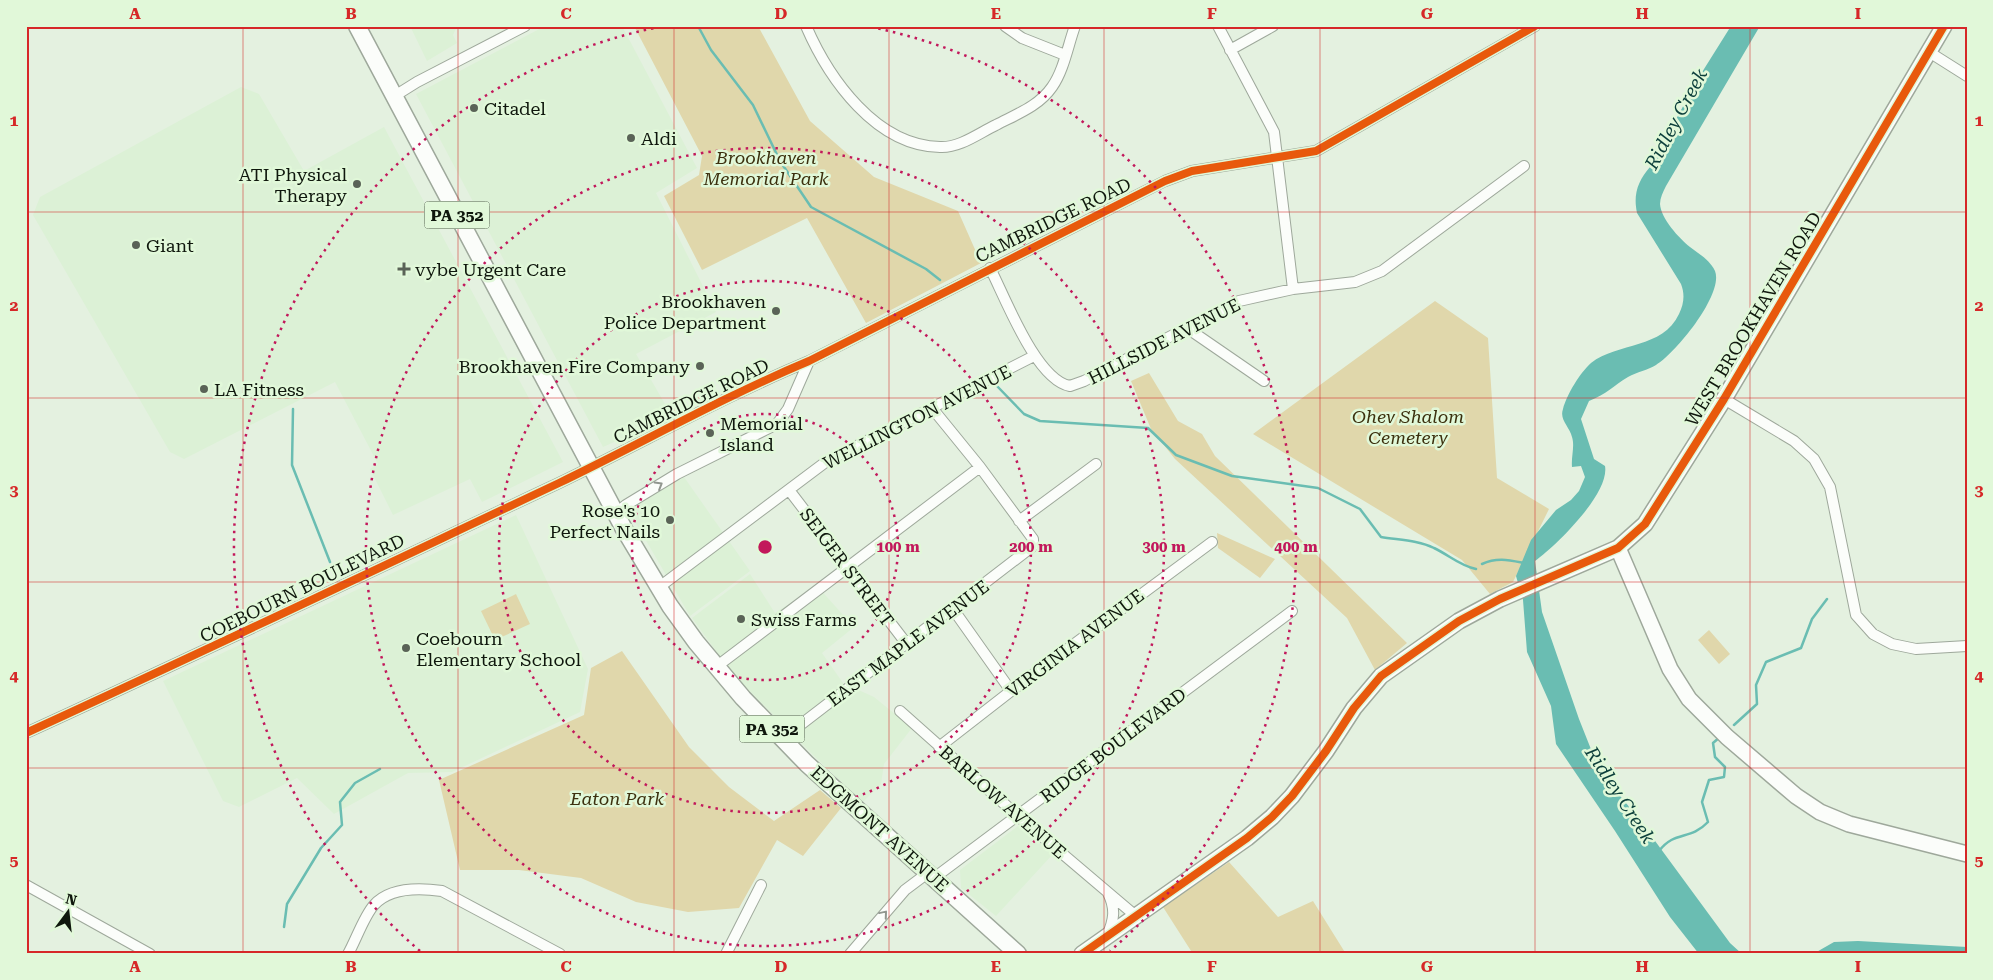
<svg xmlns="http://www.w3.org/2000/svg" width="1993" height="980" viewBox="0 0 1993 980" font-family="'Roboto Serif',serif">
  <rect width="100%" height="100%" fill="#e4f1e0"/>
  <path fill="#dcf1d6" d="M410 26H457L453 35 457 43 427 61Z
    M545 26H622L697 168 656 193 716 312 636 354 672 416 603 447 416 94Z
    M241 87 259 94 304 171 384 127 563 462 482 502 470 479 393 515 370 469 378 464 335 382 184 459 170 452 33 215 40 197Z
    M684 477 750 571 690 616 627 508Z
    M516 515 588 669 580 712 452 772 408 773 334 814 297 778 239 807 223 801 163 681Z
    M750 574 775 613 817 586 854 627 822 653 843 683 874 697 912 728 884 764 881 784 863 802 814 756 732 673 692 618Z
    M1018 826 1053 854 996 916 961 888 960 870Z"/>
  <path fill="#e0d7ab" d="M634 26H758L810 121 874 177 958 211 981 263 866 323 807 218 702 270 664 196 699 175 702 156Z
    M1435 301 1488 338 1497 478 1549 509 1513 582 1490 594 1462 560 1253 434Z
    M1149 373 1178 421 1202 434 1215 456 1407 643 1375 670 1347 618 1175 459 1151 429 1131 381Z
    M1217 533 1275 559 1260 578 1218 548Z
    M516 594 530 624 495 640 481 611Z
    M1709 630 1730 654 1719 664 1698 640Z
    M622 651 689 747 729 787 774 821 820 790 841 808 803 856 777 840 739 908 688 912 636 902 581 878 519 870H460L439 780 584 715 591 668Z
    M1229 862 1278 917 1313 901 1346 954H1193L1163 907Z"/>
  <path fill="#6abdb2" d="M1731 26H1760L1666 186C1663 192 1660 198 1660 204 1661 219 1679 238 1690 247 1699 254 1710 260 1715 271 1724 294 1676 353 1656 365 1648 370 1637 372 1628 377 1613 386 1607 394 1589 401L1581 419 1594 459 1605 466C1610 493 1556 546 1535 561L1542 612 1579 719 1600 772 1636 815 1730 943 1742 954H1699L1670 917 1615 831 1556 744 1551 706 1527 652 1523 600 1516 576 1531 540 1556 510 1571 500 1579 491 1585 477 1581 466 1572 467C1571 457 1575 446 1572 437 1570 427 1559 420 1563 409 1567 394 1580 373 1591 363 1618 342 1663 349 1679 314 1684 304 1685 294 1681 284L1637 213C1633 194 1638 181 1650 167L1699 77Z
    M1858 941 1967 947V954H1813L1834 942Z"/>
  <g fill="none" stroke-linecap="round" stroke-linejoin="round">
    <path stroke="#6abdb2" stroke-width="2.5" d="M698 26 711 50 753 105 780 161 811 207 926 269 940 280
      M996 385 1024 414 1040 421 1148 428 1176 455 1232 476 1318 488 1360 509 1381 537C1398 540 1418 540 1434 548 1449 555 1460 566 1476 569
      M293 409 292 465 330 562
      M1482 564C1497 557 1509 560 1524 563
      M1734 725 1757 704 1756 685 1766 662 1801 648 1812 619 1827 599
      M1659 851C1675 830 1690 841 1708 822L1702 802 1709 780 1724 777 1725 767 1715 757 1713 743 1720 737
      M284 927 287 904 321 848 342 825 340 802 355 783 380 769"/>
    <defs>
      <path id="street" d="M806 26C829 79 876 146 940 147 960 148 979 133 996 125 1017 114 1039 106 1052 87 1064 70 1068 45 1075 26
        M1005 26 1022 38 1065 55
        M1218 26 1274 132 1293 289
        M1230 50 1273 26
        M1929 52 1967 76
        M393 97 417 82 525 26
        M990 268C1005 297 1036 380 1070 386L1084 381 1239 301 1293 289 1355 282 1382 271 1524 166
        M1187 328 1264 381
        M1724 399 1794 441 1814 459 1830 487 1856 615 1873 634 1892 644 1916 649 1967 646
        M789 490 906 643
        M618 518 621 509 626 505 677 474 777 424 788 409 809 361
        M1019 521 1096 464
        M658 588 827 461 1034 356
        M953 609 1011 691
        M716 667 980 467
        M900 711 1018 816 1137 917
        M26 733C205 651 381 567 559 483 642 443 723 397 809 361L1165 181 1192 171 1316 151 1535 26
        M782 739 1033 546V539L980 467 932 408
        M939 747 1011 691 1212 542
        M934 878 1292 611
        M26 885 150 954
        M1107 936C1114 920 1116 909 1108 893
        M348 954C356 940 364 916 374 905 390 887 421 888 442 891L560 954
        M726 954 761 885
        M850 954 905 890 929 872"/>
      <path id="secondary" d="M1618 548 1670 669 1689 699 1727 737 1796 796 1820 812 1849 824 1967 854
        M1082 954 1247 838 1272 817 1292 796 1326 751 1354 708 1381 676 1459 621 1500 599 1618 548 1645 524 1724 399 1944 26"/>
      <path id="primary" d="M357 26 624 529 670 606 696 642 743 698 807 764 1018 954"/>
    </defs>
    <use href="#street" stroke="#9ea89b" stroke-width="12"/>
    <use href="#secondary" stroke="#9ea89b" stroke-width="18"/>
    <use href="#primary" stroke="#9ea89b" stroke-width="19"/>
    <use href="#street" stroke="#fbfdfa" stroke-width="10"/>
    <use href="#secondary" stroke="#fbfdfa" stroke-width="15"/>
    <use href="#primary" stroke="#fbfdfa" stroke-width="16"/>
    <defs>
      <path id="cycleway" d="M26 733C205 651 381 567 559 483 642 443 723 397 809 361L1165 181 1192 171 1316 151 1535 26
        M1082 954 1247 838 1272 817 1292 796 1326 751 1354 708 1381 676 1459 621 1500 599 1618 548 1645 524 1724 399 1944 26"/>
    </defs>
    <use href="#cycleway" stroke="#e1f8d9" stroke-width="11"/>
    <use href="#cycleway" stroke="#e8590c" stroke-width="8"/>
  </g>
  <defs><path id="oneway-chevron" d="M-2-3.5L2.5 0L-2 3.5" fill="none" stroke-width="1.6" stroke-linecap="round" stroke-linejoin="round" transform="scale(1.25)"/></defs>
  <g stroke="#91968f">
    <use href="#oneway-chevron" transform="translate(659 485) rotate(-31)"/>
    <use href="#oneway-chevron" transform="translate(884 914) rotate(-50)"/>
  </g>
  <path fill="none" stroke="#d62828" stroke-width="1" stroke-opacity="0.55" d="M243 26V954M458 26V954M674 26V954M889 26V954M1104 26V954M1320 26V954M1535 26V954M1750 26V954M26 212H1967M26 398H1967M26 582H1967M26 768H1967"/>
  <g fill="none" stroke="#c2185b" stroke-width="2.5" stroke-dasharray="2.5 5">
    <circle cx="765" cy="547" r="133"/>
    <circle cx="765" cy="547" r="266"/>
    <circle cx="765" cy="547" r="399"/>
    <path d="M420 951A531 531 0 0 1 659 27M871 27A531 531 0 0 1 1110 951"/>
  </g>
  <g fill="#5a6357" stroke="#e1f8d9" stroke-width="2">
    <circle cx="474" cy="108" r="5"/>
    <circle cx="631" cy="138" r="5"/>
    <circle cx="357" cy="184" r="5"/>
    <circle cx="136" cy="245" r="5"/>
    <path d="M401.5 261.5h5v5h5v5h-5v5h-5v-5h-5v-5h5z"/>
    <circle cx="776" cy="311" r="5"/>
    <circle cx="700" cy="366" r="5"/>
    <circle cx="204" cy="389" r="5"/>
    <circle cx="710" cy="433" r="5"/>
    <circle cx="670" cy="520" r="5"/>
    <circle cx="741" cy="619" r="5"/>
    <circle cx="406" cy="648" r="5"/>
  </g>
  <g text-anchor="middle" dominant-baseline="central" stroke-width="5" stroke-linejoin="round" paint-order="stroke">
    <g fill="#e1f8d9" stroke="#4e5a4a" stroke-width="1">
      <rect x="424.5" y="201.5" width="65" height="27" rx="4"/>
      <rect x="739.5" y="715.5" width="65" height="27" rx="4"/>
    </g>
    <g font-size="16" font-weight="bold" fill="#0f170d">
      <text x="457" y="215">PA 352</text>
      <text x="772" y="729">PA 352</text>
    </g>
    <g font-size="18" fill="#0f170d" stroke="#e1f8d9" text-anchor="start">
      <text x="484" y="108">Citadel</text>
      <text x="641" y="138">Aldi</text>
      <text x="347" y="174" text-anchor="end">ATI Physical<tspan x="347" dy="21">Therapy</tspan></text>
      <text x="146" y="245">Giant</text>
      <text x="415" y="269">vybe Urgent Care</text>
      <text x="766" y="301" text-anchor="end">Brookhaven<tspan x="766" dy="21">Police Department</tspan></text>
      <text x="690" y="366" text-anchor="end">Brookhaven Fire Company</text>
      <text x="214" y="389">LA Fitness</text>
      <text x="720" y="423">Memorial<tspan x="720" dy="21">Island</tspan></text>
      <text x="660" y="510" text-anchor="end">Rose's 10<tspan x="660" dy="21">Perfect Nails</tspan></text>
      <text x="751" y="619">Swiss Farms</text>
      <text x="416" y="638">Coebourn<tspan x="416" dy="21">Elementary School</tspan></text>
    </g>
    <g font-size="18" font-style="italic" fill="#3c300e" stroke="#e1f8d9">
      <text x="766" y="157">Brookhaven<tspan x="766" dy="21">Memorial Park</tspan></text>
      <text x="1408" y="416">Ohev Shalom<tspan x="1408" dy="21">Cemetery</tspan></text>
      <text x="617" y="798">Eaton Park</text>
    </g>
    <g font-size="18" fill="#0f170d" stroke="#e1f8d9">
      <text transform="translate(1053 220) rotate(-26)">CAMBRIDGE ROAD</text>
      <text transform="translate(1753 319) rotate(-59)">WEST BROOKHAVEN ROAD</text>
      <text transform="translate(1164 341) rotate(-27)">HILLSIDE AVENUE</text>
      <text transform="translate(691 401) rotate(-26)">CAMBRIDGE ROAD</text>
      <text transform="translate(917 417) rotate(-27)">WELLINGTON AVENUE</text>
      <text transform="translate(847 567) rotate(53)">SEIGER STREET</text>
      <text transform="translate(302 588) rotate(-26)">COEBOURN BOULEVARD</text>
      <text transform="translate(908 643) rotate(-37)">EAST MAPLE AVENUE</text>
      <text transform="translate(1075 643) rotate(-37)">VIRGINIA AVENUE</text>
      <text transform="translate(1113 745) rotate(-37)">RIDGE BOULEVARD</text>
      <text transform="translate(1003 802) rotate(41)">BARLOW AVENUE</text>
      <text transform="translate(880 829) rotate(42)">EDGMONT AVENUE</text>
    </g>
    <g font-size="19" font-style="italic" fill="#0c3f3b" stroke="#e1f8d9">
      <text transform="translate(1676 119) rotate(-62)">Ridley Creek</text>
      <text transform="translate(1620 795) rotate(57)">Ridley Creek</text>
    </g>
  </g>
  <circle cx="765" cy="547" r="8" fill="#c2185b" stroke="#e1f8d9" stroke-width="2.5"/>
  <g font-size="15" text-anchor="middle" font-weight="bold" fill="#c2185b" stroke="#e1f8d9" stroke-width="5" stroke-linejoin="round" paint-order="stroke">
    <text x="898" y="552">100 m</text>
    <text x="1031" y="552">200 m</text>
    <text x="1164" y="552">300 m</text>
    <text x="1296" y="552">400 m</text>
  </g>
  <rect width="1993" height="980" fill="none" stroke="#e1f8d9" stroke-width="55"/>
  <g transform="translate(68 912) rotate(15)" stroke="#e1f8d9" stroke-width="4" paint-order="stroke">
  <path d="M0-4L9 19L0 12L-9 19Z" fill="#0f170d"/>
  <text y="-8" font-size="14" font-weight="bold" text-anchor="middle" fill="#0f170d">N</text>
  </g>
  <rect x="28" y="28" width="1938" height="924" fill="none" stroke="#d62828" stroke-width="2"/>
  <g font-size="16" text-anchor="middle" font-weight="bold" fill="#d62828">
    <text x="135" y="19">A</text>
    <text x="351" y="19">B</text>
    <text x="566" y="19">C</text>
    <text x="781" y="19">D</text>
    <text x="996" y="19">E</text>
    <text x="1212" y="19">F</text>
    <text x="1427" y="19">G</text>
    <text x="1642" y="19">H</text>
    <text x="1858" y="19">I</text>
    <text x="14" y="126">1</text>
    <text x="1979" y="126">1</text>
    <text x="14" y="311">2</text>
    <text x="1979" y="311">2</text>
    <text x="14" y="496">3</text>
    <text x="1979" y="496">3</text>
    <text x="14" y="681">4</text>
    <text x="1979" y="681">4</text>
    <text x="14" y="866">5</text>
    <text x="1979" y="866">5</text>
    <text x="135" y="972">A</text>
    <text x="351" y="972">B</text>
    <text x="566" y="972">C</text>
    <text x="781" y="972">D</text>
    <text x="996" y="972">E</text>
    <text x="1212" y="972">F</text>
    <text x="1427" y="972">G</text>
    <text x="1642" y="972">H</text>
    <text x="1858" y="972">I</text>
  </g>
</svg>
